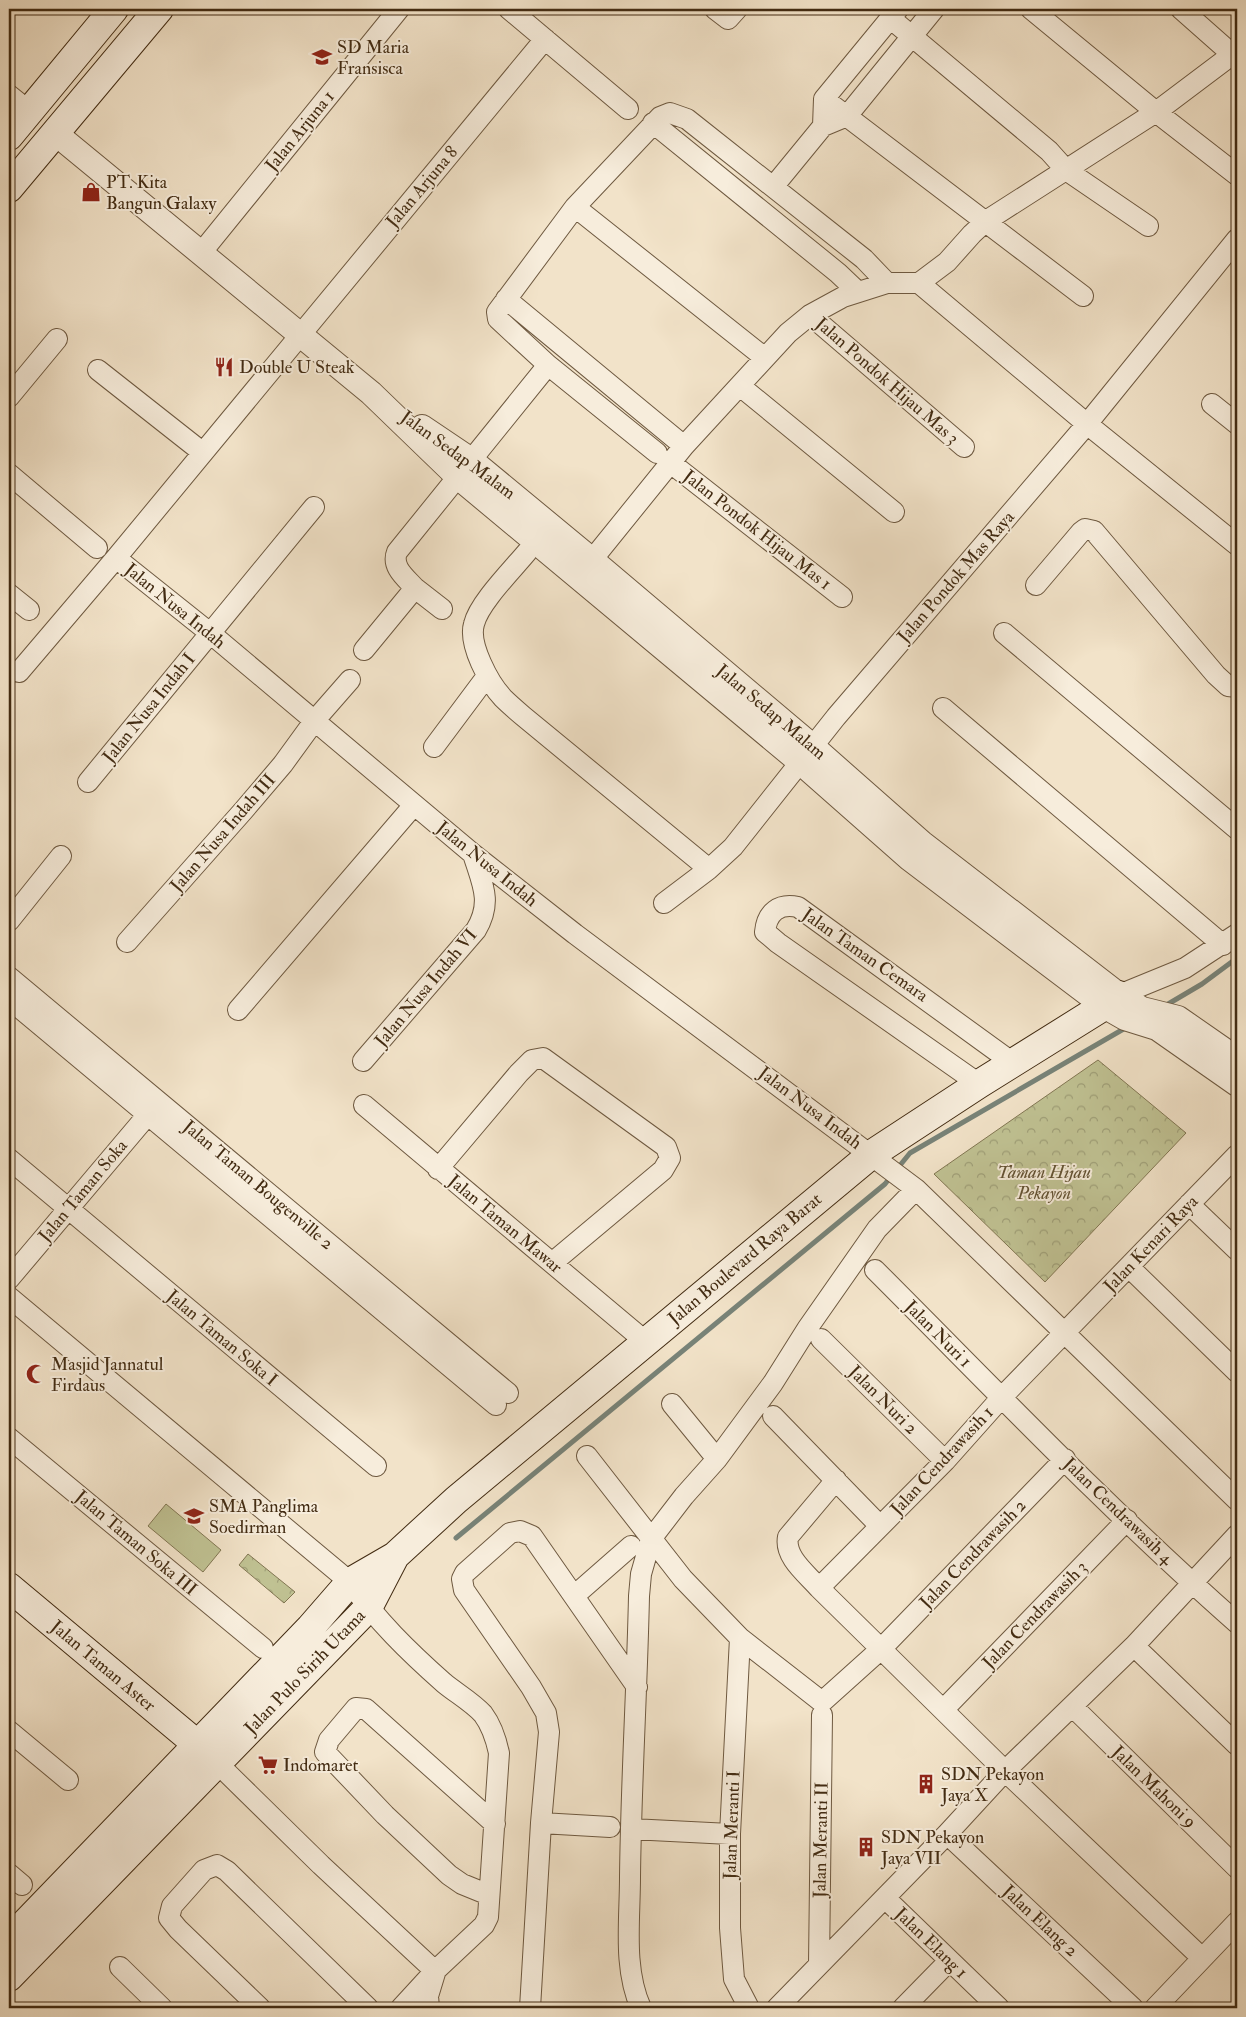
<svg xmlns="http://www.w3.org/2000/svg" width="1246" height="2017" viewBox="0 0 1246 2017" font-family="'IM FELL Double Pica',serif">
  <defs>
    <pattern id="park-crowns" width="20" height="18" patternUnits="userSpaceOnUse" patternTransform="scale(1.25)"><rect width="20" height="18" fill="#c0c293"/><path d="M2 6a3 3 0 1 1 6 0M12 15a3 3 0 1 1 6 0" fill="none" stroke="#9e9e77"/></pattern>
  </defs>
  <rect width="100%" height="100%" fill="#f2e3c9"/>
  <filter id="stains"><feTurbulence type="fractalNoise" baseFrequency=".004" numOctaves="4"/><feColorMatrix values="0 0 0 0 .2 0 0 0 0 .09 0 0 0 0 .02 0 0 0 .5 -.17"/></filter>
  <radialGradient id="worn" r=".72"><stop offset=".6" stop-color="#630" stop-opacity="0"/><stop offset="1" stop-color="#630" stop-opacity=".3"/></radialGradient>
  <path fill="#c0c293" stroke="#817652" d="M166 1504 221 1550 203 1572 148 1526Z"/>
  <path fill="url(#park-crowns)" stroke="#817652" d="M1098 1060 1186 1133 1045 1282 934 1174Z
    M248 1554 295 1592 284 1603 239 1565Z"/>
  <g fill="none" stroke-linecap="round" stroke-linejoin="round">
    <path stroke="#788378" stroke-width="5" d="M1163 1007 1202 984 1237 958
      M897 1169 910 1153 1127 1027
      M456 1538 885 1184 892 1175"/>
    <defs>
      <path id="minor" d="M509 9 628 109
        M715 9 728 19 737 9
        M898 9 824 99 823 126 847 116 934 9
        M1031 9 1156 112 1237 175
        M1181 9 1233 55
        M890 18 1049 151 1066 170 1148 226
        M9 95 29 111
        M824 99 1083 296
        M653 123 838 273 858 292
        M773 187 823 126
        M575 207 765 358
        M201 253 399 9
        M919 283 1087 424 1237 545
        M506 299 684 446
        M810 315 964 447
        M548 365 657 453
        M98 370 202 452
        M740 386 894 512
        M9 397 57 339
        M1212 404 1237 424
        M672 464 842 597
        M9 474 97 548
        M527 552C513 569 479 603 474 624 468 644 489 683 503 698 509 704 516 710 523 716L709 869
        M116 558 210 633 473 854 575 934 916 1189 1237 1500
        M583 571 684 446 788 333 810 315 843 297 887 283H919L947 262 972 234 986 221 1156 112 1237 51
        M1036 585 1081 532 1085 529 1094 531 1216 675 1228 686 1237 687
        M415 588 442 609
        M9 594 29 610
        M1004 633 1237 829
        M364 650 415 588C406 578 391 567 397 552L548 365 498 319 497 312 575 207 660 117 670 113 687 119 864 259 887 283
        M19 672 116 558 545 39
        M943 708 1223 945
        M434 747 487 676
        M88 782 314 507
        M664 903 709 869 733 847 836 717 1087 424 1237 239
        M9 921 61 856
        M127 942 243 811 283 764 315 720 350 680
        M9 977 508 1393
        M1119 995 1185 968 1237 934
        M9 999 496 1405
        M238 1010 414 805
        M363 1061 476 930C493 902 482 883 473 854
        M979 1084 778 943 765 932C767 912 779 903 798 907L1013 1063
        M364 1105 646 1342
        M9 1159 376 1466
        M438 1169 519 1073 532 1060 543 1058 666 1147 670 1158 663 1170 552 1263
        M1189 1204 1237 1250
        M1129 1267 1237 1372
        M875 1270C994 1389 1111 1512 1237 1623
        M9 1279 156 1105
        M9 1297 350 1582C376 1620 409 1652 444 1683 456 1693 472 1702 483 1714 492 1726 496 1739 499 1753L488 1917 484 1925 435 1971 401 2008
        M821 1339 945 1461
        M672 1404 717 1459
        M773 1416 880 1526
        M9 1438 263 1648
        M587 1456 683 1579 740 1638 822 1702 881 1649 1065 1459
        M836 1480 788 1537C784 1557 807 1574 819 1588L1005 1771 1202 1958
        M819 1588 945 1461 1002 1397 1237 1155
        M574 1596 631 1546
        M740 1638 730 1834V1928L734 1979 749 2008
        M1134 1646 1237 1745
        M1072 1706 1237 1868
        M944 1709 1127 1520
        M9 1731 68 1780
        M217 1763 321 1865 435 1971
        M541 1823 610 1827
        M631 1829 730 1834
        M947 1834 1133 2008
        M9 1874 22 1885
        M489 1895 462 1884 449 1875 385 1815 325 1752 329 1740 356 1708 366 1709 495 1824
        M885 1898 999 2008
        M819 1965 822 1715
        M120 1967 162 2008
        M260 2008 178 1929 169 1918 172 1906 204 1870 217 1865 227 1871 368 2008
        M429 2008 428 1996 435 1973
        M530 2008 541 1823 549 1732 546 1713 531 1687 464 1590 462 1579 465 1573 510 1533 520 1531 532 1536 637 1687
        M641 2008C623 1968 630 1921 630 1877 631 1784 637 1690 639 1596L641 1574 651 1539 684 1496 717 1459 773 1383 807 1329 877 1229 916 1189
        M777 2008 947 1834 1005 1771 1134 1646 1237 1535
        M903 2008 949 1961
        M1155 2008 1237 1922"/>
      <path id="tertiary" d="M55 133 371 393 458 477 800 762 910 859 1104 1006 1125 1018 1157 1028 1237 1084
        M422 427 471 460 592 560 812 746 922 843 1119 995 1142 1009 1178 1018 1237 1059"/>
      <path id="secondary" d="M9 136 114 9
        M9 188 159 9
        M9 1587 198 1745
        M9 1940 310 1628 350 1582 395 1556 456 1500 872 1154 979 1084 1104 1006 1119 995
        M9 1977 368 1608 395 1556"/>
    </defs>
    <use href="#minor" stroke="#6e5940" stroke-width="22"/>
    <use href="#tertiary" stroke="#6e5940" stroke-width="26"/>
    <use href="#secondary" stroke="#422b12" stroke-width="30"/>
    <use href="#minor" stroke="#f7eddc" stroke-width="20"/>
    <use href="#tertiary" stroke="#f7eddc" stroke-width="24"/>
    <use href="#secondary" stroke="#f7eddc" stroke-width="28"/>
  </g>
  <defs>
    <symbol id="school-bare" viewBox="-9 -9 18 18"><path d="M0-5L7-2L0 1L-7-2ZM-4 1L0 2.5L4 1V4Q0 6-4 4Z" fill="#8f2418" stroke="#f7eddc" stroke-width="2.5" paint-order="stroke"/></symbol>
    <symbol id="shop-bare" viewBox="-9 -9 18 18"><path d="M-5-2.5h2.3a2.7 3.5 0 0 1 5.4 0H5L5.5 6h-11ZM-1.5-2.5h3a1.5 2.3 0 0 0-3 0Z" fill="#8f2418" stroke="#f7eddc" stroke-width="2.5" paint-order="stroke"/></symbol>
    <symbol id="restaurant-bare" viewBox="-9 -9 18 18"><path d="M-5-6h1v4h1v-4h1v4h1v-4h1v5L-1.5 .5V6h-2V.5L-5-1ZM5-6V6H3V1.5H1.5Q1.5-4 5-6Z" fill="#8f2418" stroke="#f7eddc" stroke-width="2.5" paint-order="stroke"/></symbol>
    <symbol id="mosque-bare" viewBox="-9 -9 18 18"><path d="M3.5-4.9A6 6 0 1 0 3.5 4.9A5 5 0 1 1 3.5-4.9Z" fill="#8f2418" stroke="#f7eddc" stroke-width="2.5" paint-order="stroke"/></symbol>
    <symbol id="supermarket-bare" viewBox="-9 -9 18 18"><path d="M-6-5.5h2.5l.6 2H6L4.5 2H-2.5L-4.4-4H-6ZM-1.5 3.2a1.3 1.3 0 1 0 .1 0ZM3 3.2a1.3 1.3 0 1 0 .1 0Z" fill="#8f2418" stroke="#f7eddc" stroke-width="2.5" paint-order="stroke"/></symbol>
    <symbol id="building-bare" viewBox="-9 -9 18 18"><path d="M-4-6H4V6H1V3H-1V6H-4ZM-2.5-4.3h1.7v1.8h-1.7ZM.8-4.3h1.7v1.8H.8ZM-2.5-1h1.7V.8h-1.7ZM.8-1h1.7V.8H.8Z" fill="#8f2418" stroke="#f7eddc" stroke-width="2.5" paint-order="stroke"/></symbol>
  </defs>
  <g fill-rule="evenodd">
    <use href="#school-bare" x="308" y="43" width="28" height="28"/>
    <use href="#shop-bare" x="77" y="178" width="28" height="28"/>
    <use href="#restaurant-bare" x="210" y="353" width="28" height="28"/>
    <use href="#mosque-bare" x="22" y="1360" width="28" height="28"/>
    <use href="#school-bare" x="180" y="1502" width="28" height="28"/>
    <use href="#supermarket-bare" x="254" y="1751" width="28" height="28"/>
    <use href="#building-bare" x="912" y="1770" width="28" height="28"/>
    <use href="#building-bare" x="852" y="1833" width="28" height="28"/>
  </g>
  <g text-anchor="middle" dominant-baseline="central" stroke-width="4" stroke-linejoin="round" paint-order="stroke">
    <g font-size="18" fill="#422b12" stroke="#f7eddc" text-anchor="start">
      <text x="337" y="47">SD Maria<tspan x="337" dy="21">Fransisca</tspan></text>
      <text x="106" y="182">PT. Kita<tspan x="106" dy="21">Bangun Galaxy</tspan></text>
      <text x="239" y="367">Double U Steak</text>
      <text x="51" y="1364">Masjid Jannatul<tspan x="51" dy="21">Firdaus</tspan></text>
      <text x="209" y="1506">SMA Panglima<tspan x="209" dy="21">Soedirman</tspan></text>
      <text x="283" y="1765">Indomaret</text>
      <text x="941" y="1774">SDN Pekayon<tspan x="941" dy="21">Jaya X</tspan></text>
      <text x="881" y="1837">SDN Pekayon<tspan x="881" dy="21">Jaya VII</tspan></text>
    </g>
    <g font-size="18" fill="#422b12" stroke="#f7eddc">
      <text transform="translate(300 131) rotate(-51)">Jalan Arjuna 1</text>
      <text transform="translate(422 187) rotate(-50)">Jalan Arjuna 8</text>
      <text transform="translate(887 381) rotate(41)">Jalan Pondok Hijau Mas 3</text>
      <text transform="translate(458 455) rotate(36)">Jalan Sedap Malam</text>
      <text transform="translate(757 530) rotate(38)">Jalan Pondok Hijau Mas 1</text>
      <text transform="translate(956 577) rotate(-49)">Jalan Pondok Mas Raya</text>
      <text transform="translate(175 606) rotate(39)">Jalan Nusa Indah</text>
      <text transform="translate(149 708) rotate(-51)">Jalan Nusa Indah I</text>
      <text transform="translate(771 712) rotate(40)">Jalan Sedap Malam</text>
      <text transform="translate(223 833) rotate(-49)">Jalan Nusa Indah III</text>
      <text transform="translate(487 864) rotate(39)">Jalan Nusa Indah</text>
      <text transform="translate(865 955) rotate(35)">Jalan Taman Cemara</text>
      <text transform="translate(426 988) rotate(-50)">Jalan Nusa Indah VI</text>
      <text transform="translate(810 1108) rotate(37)">Jalan Nusa Indah</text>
      <text transform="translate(258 1185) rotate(40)">Jalan Taman Bougenville 2</text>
      <text transform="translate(83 1191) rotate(-50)">Jalan Taman Soka</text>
      <text transform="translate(505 1224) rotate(40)">Jalan Taman Mawar</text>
      <text transform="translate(1151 1244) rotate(-46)">Jalan Kenari Raya</text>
      <text transform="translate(745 1259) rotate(-40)">Jalan Boulevard Raya Barat</text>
      <text transform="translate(938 1334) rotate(45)">Jalan Nuri 1</text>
      <text transform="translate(222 1338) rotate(40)">Jalan Taman Soka I</text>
      <text transform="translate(883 1400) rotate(45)">Jalan Nuri 2</text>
      <text transform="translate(942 1461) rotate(-47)">Jalan Cendrawasih 1</text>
      <text transform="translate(1118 1511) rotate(44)">Jalan Cendrawasih 4</text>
      <text transform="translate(136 1543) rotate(40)">Jalan Taman Soka III</text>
      <text transform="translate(973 1554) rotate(-46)">Jalan Cendrawasih 2</text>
      <text transform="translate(1035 1615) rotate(-46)">Jalan Cendrawasih 3</text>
      <text transform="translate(103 1666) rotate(40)">Jalan Taman Aster</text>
      <text transform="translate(305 1672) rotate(-46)">Jalan Pulo Sirih Utama</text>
      <text transform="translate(1154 1787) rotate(44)">Jalan Mahoni 9</text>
      <text transform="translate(732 1825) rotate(-88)">Jalan Meranti I</text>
      <text transform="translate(821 1840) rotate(-89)">Jalan Meranti II</text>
      <text transform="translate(1040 1921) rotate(43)">Jalan Elang 2</text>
      <text transform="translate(931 1943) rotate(44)">Jalan Elang 1</text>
    </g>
    <g font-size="18" font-style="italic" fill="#625132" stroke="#f7eddc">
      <text x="1044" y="1172">Taman Hijau<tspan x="1044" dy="21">Pekayon</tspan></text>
    </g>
  </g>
  <rect width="1246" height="2017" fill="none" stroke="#f2e3c9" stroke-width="30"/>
  <rect x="10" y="10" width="1226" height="1997" fill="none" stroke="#422b12" stroke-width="2.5"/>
  <rect x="15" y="15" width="1216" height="1987" fill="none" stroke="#422b12"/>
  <rect width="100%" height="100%" filter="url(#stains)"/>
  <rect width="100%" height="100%" fill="url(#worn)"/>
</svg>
